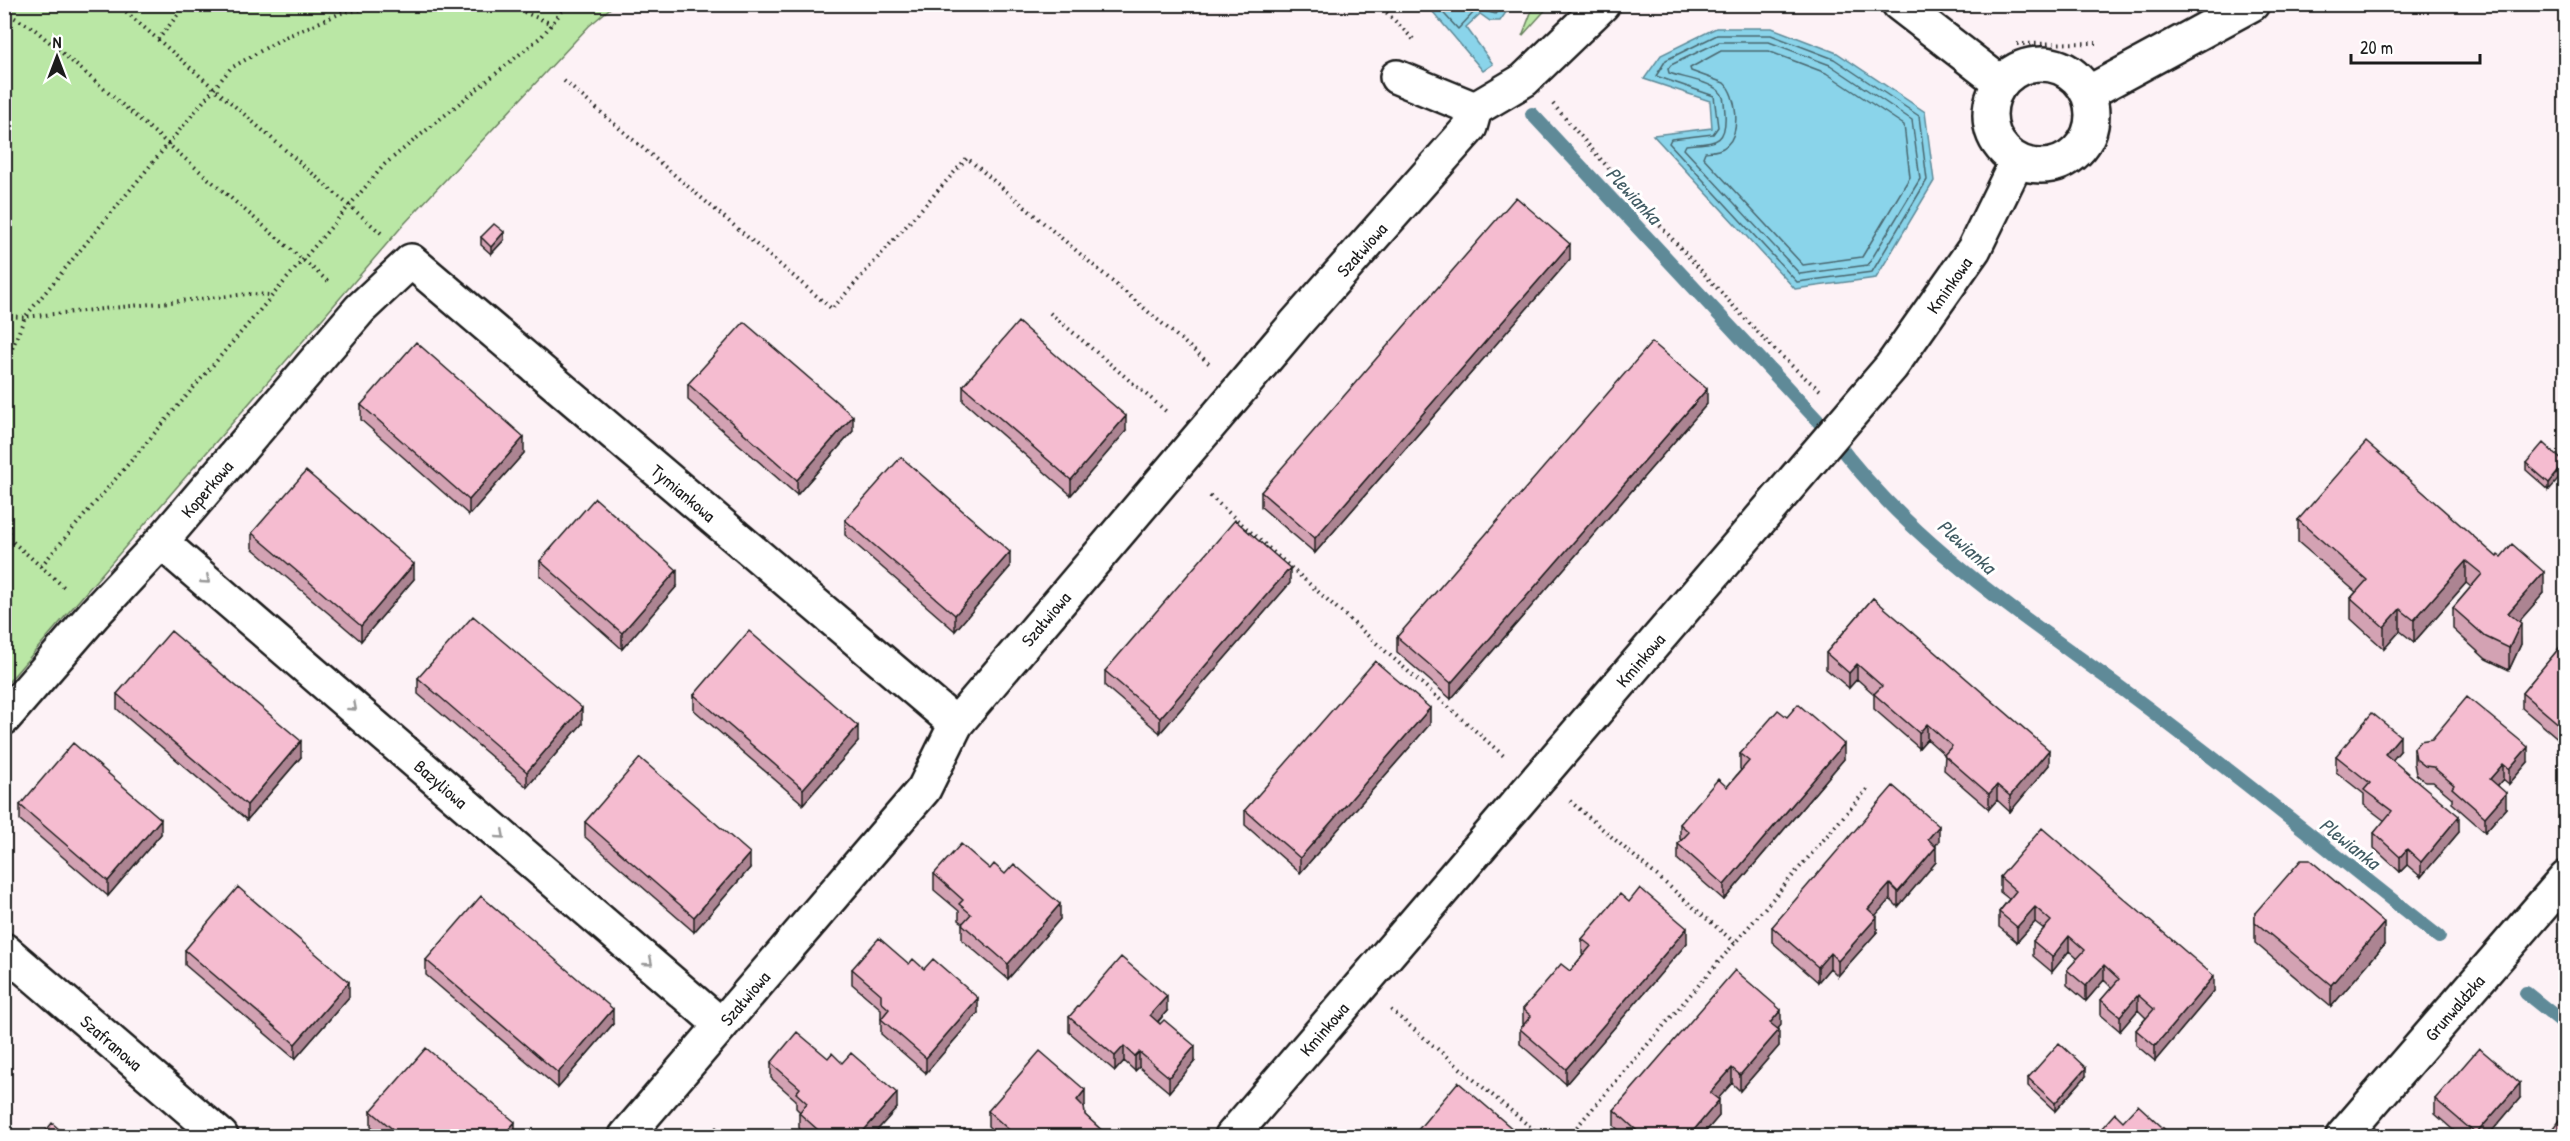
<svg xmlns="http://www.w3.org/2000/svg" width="2570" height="1141" viewBox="0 0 2570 1141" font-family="'Patrick Hand',sans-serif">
  <rect width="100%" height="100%" fill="#fdf2f6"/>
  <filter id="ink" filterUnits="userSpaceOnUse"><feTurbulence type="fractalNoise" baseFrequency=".0167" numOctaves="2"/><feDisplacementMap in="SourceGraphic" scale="12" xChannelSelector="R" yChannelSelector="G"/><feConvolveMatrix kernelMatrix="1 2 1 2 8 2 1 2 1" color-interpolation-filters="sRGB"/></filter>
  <g filter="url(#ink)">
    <path fill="#bae7a5" stroke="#6b8260" stroke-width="1.5" d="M5 4 614 5 589 26 404 224 5 686Z
      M1534 4 1550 5 1522 36 1534 5Z"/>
    <path fill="#8ad4ea" stroke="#5e8a98" stroke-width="1.5" d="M1427 5H1511L1500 21H1490L1480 14 1466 27 1493 64 1483 71Z
      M1716 28H1772L1837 53 1925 112 1934 181 1876 278 1795 289 1653 135 1712 128 1710 101 1644 79 1661 55Z"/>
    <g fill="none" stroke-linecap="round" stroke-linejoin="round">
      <path stroke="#48666e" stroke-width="1.5" d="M1435 4 1458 29 1477 9 1496 14 1504 4
        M1771 35 1834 59 1919 116 1927 180 1872 272 1797 282 1669 143 1671 139 1713 134 1718 127 1714 96 1656 76 1666 60 1717 35Z
        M1719 42H1769L1830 65 1912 120 1920 179 1868 265 1800 274 1684 149 1686 145C1713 142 1727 146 1725 113 1724 105 1725 96 1719 91 1708 81 1683 78 1669 73L1668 69 1671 65Z
        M1721 51H1768L1826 73 1904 125 1910 177 1862 257 1803 265 1703 157 1705 152C1713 151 1721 151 1727 145 1741 132 1737 95 1724 83L1691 71 1690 68Z"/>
      <path stroke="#5e8a98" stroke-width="14" d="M1532 114 1832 436C1908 542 2025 617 2129 694 2234 772 2336 856 2439 937
        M2526 993 2566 1025"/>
      <defs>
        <g id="minor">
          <path d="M1899 4 2001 83"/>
          <circle cx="2041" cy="115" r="51"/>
          <path d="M1397 77 1475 109"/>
          <path d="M2088 93 2252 4"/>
          <path d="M1475 109 1524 80 1603 4"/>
          <path id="s1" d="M161 542 721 1025"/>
          <path id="s2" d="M4 718 94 614 161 542 360 309 411 261 956 724"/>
          <path id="s3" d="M4 950 221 1136"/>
          <path id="s4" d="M626 1136 924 789 956 724 1297 322 1470 127 1475 109"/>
          <path id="s5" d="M1232 1136 1891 367 1974 249 2017 161"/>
          <path id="s6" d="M2343 1136 2566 878"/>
        </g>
      </defs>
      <use href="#minor" stroke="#1c1c1c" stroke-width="38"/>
      <path stroke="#1c1c1c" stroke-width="4" stroke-dasharray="1.5 4.5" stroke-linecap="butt" d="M117 4 382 234
        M483 4 517 9 552 24
        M1378 4 1413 39
        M4 12 33 28 331 284
        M158 40 186 4
        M2017 44 2096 43
        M564 81 832 309 967 158 1211 365
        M1553 104C1603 163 1654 219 1706 276 1742 315 1778 357 1820 390
        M1050 313 1168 413
        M4 316 25 317 248 294 271 295
        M4 377 9 356 25 317 231 68 283 38 341 13 389 4
        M4 496 10 523 9 538
        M1210 496 1505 757
        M4 534 64 587
        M41 566 385 164 542 36 568 4
        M1570 801 1735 943
        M1391 1010 1541 1136
        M1569 1136 1868 788"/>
      <use href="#minor" stroke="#fff" stroke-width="33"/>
    </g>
    <path fill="#d3a2b3" stroke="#1c1c1c" stroke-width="1.5" d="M481 237 504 240 491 254 481 245Z
      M1570 259 1315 553 1261 507V492Z
      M688 384 853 431 797 495 688 400Z
      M963 386 1126 431 1071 495 963 401Z
      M1707 404 1451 699 1397 652V637Z
      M361 405 524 453 469 515 361 420Z
      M2526 463H2565L2549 490 2526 470Z
      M845 520 1010 567 955 631 845 535Z
      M2298 520 2497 557 2544 593 2519 621 2521 644 2509 670 2486 659 2453 629V608L2471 587 2466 583 2414 642 2400 631 2384 649 2351 619V598L2356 592 2298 542Z
      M252 533 414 579 361 641 252 548Z
      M540 561 677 586 622 649 540 576Z
      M1290 583 1160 733 1105 686V671Z
      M1873 598 2049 765 2010 812 1997 800 1989 809 1944 770 1945 755 1927 739 1919 748 1874 709V694L1857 679 1849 688 1826 669V653Z
      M2565 641 2561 741 2522 708V693Z
      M418 678 582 724 527 787 418 694Z
      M117 694 301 757 247 820 117 709Z
      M694 695 858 742 803 804 694 710Z
      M1787 717 1844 759 1724 900 1678 860V844L1681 840 1680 839V824L1727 787 1741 770 1740 769V754Z
      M1430 724 1300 873 1245 825V810Z
      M2414 748 2528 762 2509 784 2503 779 2498 785 2506 808 2485 832 2452 803V798L2433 782H2425L2416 774 2414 763Z
      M2400 751 2392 760 2459 832 2421 877 2407 865 2400 872 2374 848V833L2385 821 2364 805V794L2336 772V756Z
      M20 805 161 834 108 896 20 820Z
      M585 822 750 868 694 932 585 837Z
      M1939 841 1935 846 1936 862 1898 907 1890 899 1875 915 1877 932 1838 976 1830 968 1818 982 1772 942V927Z
      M990 869 1060 919 1008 979 962 940V924L963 923 959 920V911L934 890V874Z
      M2000 877 2214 991 2155 1061 2136 1045V1030L2146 1018 2138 1010 2120 1031 2101 1015V1000L2112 988 2104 980 2086 1001 2067 985V970L2078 959 2069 951 2052 972 2033 956V941L2044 929 2035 922 2017 942 1999 927V912L2009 899 2000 892Z
      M1629 902 1687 943 1566 1084 1520 1044V1029L1524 1025 1523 1024V1009L1570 971 1583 955 1582 954V939Z
      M2255 913 2384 945 2331 1007 2255 943Z
      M185 950 349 997 295 1059 185 965Z
      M426 960 613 1024 558 1088 426 975Z
      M909 964 978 1013 926 1073 881 1034V1009L852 984V969Z
      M1167 1011 1158 1022 1195 1061 1169 1092 1139 1067 1135 1071 1124 1061 1115 1071 1069 1032V1017Z
      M1781 1025 1777 1029 1779 1046 1740 1091 1732 1083 1717 1099 1719 1116 1701 1137H1627L1614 1126V1110Z
      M828 1058 842 1063 897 1108 871 1137H809L799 1128V1113L800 1112 796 1108V1100L771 1078V1063Z
      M2086 1076 2055 1111 2028 1086V1078Z
      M2520 1098 2487 1137H2461L2435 1114V1099Z
      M1085 1106 1084 1107 1085 1115 1109 1137H1000L988 1126V1111Z
      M371 1111 515 1137H384L371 1126Z"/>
    <path fill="#ac8492" stroke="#1c1c1c" stroke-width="1.5" d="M504 232V240L491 254V247Z
      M1570 244V259L1315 553V538Z
      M1707 389V404L1451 699V683Z
      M853 416V431L797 495V480Z
      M1126 416V431L1071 495V480Z
      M524 437V453L469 515V500Z
      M2565 464V472L2549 490V483Z
      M1010 552V567L955 631V615Z
      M2466 561V583L2414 642V620Z
      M414 564V579L361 641V626Z
      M1290 568V583L1160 733V718Z
      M677 570V586L622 649V633Z
      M2544 572V593L2508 634V613Z
      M2400 609V631L2384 649V627Z
      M2521 623V644L2509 670V648Z
      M1857 664V679L1849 688V673Z
      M582 708V724L527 787V772Z
      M1430 708V724L1300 873V858Z
      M2565 721V736L2561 741V726Z
      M1927 724V739L1919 748V733Z
      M858 726V742L803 804V789Z
      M2400 736V751L2385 769V754Z
      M301 741V757L247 820V805Z
      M1844 744V759L1724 900V885Z
      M2528 747V762L2509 784V769Z
      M2049 750V765L2010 812V796Z
      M2503 764V779L2490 794V779Z
      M1997 785V800L1989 809V794Z
      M2506 793V808L2485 832V817Z
      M2459 816V832L2421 877V862Z
      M161 819V834L108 896V881Z
      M1939 826V841L1928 855V839Z
      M1936 847V862L1898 907V892Z
      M2407 849V865L2400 872V857Z
      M750 853V868L694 932V917Z
      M1890 884V899L1868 924V909Z
      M1060 904V919L1008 979V964Z
      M2035 907V922L2017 942V927Z
      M1877 917V932L1838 976V961Z
      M2384 923V945L2331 1007V985Z
      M1687 928V943L1566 1084V1069Z
      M2069 936V951L2052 972V957Z
      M1830 953V968L1818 982V967Z
      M2104 965V980L2086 1001V986Z
      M2214 976V991L2155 1061V1046Z
      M349 982V997L295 1059V1044Z
      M2138 995V1010L2120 1031V1016Z
      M1167 996V1011L1150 1030V1015Z
      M978 998V1013L926 1073V1058Z
      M613 1009V1024L558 1088V1073Z
      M1781 1010V1025L1770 1038V1023Z
      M1779 1030V1046L1740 1091V1075Z
      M1124 1046V1061L1115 1071V1056Z
      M1195 1046V1061L1169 1092V1077Z
      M1139 1052V1067L1135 1071V1056Z
      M1732 1068V1083L1710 1108V1093Z
      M2086 1068V1076L2055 1111V1103Z
      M2520 1083V1098L2487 1137H2476V1134Z
      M1085 1090V1106L1077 1116V1100Z
      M897 1093V1108L871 1137H858Z
      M1719 1100V1116L1701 1137H1688Z
      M515 1122V1137H502Z"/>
    <path fill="#f5bcd0" stroke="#1c1c1c" stroke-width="1.5" d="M1516 197 1570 244 1315 538 1261 492Z
      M494 224 504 232 491 247 481 237Z
      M744 322 853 416 797 480 688 384Z
      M1018 322 1126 416 1071 480 963 386Z
      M416 342 524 437 469 500 361 405Z
      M1652 342 1707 389 1451 683 1397 637Z
      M2366 442 2497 557 2498 555 2501 557 2512 544 2544 572 2508 613 2521 623 2509 648 2486 637 2453 608 2482 574 2466 561 2414 620 2400 609 2384 627 2351 598 2367 580 2298 520Z
      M2543 443 2565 463 2549 483 2526 463Z
      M901 457 1010 552 955 615 845 520Z
      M306 471 414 564 361 626 252 533Z
      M595 498 677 570 622 633 540 561Z
      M1235 520 1290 568 1160 718 1105 671Z
      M1873 598 2049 750 2010 796 1997 785 1989 794 1944 755 1952 746 1927 724 1919 733 1874 694 1882 686 1857 664 1849 673 1826 653Z
      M473 616 582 708 527 772 418 678Z
      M171 631 301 741 247 805 117 694Z
      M749 631 858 726 803 789 694 695Z
      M2565 641V721L2561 726 2522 693Z
      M1375 661 1430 708 1300 858 1245 810Z
      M2467 697 2528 747 2509 769 2503 764 2490 779 2506 793 2485 817 2452 788 2454 785 2433 767 2425 766 2416 759 2414 748 2420 741 2432 739Z
      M1798 704 1844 744 1724 885 1678 844 1689 832 1680 824 1718 779 1727 787 1749 761 1740 754 1778 710 1787 717Z
      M2372 713 2400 736 2385 754 2459 816 2421 862 2407 849 2400 857 2374 833 2392 811 2364 790 2370 783 2336 756Z
      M73 743 161 819 108 881 20 805Z
      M640 758 750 853 694 917 585 822Z
      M1893 786 1939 826 1928 839 1936 847 1898 892 1890 884 1868 909 1877 917 1838 961 1830 953 1818 967 1772 927Z
      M2042 828 2214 976 2155 1046 2136 1030 2154 1009 2138 995 2120 1016 2101 1000 2119 979 2104 965 2086 986 2067 970 2085 950 2069 936 2052 957 2033 941 2051 921 2035 907 2017 927 1999 912 2016 891 2000 877Z
      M961 844 990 869 994 864 1005 874 1014 864 1060 904 1008 964 962 924 971 914 959 904 963 900 934 874Z
      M2301 860H2310L2384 923 2331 985 2255 922V913Z
      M238 887 349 982 295 1044 185 950Z
      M1640 888 1687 928 1566 1069 1520 1029 1531 1016 1523 1009 1561 964 1570 971 1591 946 1582 939 1620 894 1629 902Z
      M481 896 613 1009 558 1073 426 960Z
      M879 938 909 964 913 959 924 969 933 959 978 998 926 1058 881 1019 889 1009 881 1002V994L852 969Z
      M1121 957 1167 996 1150 1015 1160 1024 1164 1020 1195 1046 1169 1077 1139 1052 1135 1056 1124 1046 1115 1056 1069 1017Z
      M1735 970 1781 1010 1770 1023 1779 1030 1740 1075 1732 1068 1710 1093 1719 1100 1688 1137H1644L1614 1110Z
      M797 1032 828 1058 832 1053 842 1063 851 1053 897 1093 858 1137H826L799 1113 807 1103 796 1093 800 1088 771 1063Z
      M2059 1043 2086 1068 2055 1103 2028 1078Z
      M426 1048 515 1122 502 1137H402L371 1111Z
      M2479 1048 2520 1083 2476 1134 2435 1099Z
      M1040 1051 1085 1090 1077 1100 1084 1107 1085 1115 1109 1137H1017L988 1111Z
      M1458 1082 1522 1137H1412Z
      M2138 1105 2173 1137H2094L2115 1113 2123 1121Z
      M2560 1119 2565 1124V1137H2546Z
      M52 1123 68 1137H41Z
      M716 1127 728 1137H708Z
      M1943 1128 1952 1137H1935Z"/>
    <defs><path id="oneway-chevron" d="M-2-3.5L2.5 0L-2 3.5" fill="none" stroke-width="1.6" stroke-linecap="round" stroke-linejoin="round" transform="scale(1.5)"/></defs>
    <g stroke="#999">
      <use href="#oneway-chevron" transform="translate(206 580) rotate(41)"/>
      <use href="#oneway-chevron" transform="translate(353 707) rotate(41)"/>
      <use href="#oneway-chevron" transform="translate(501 835) rotate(41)"/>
      <use href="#oneway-chevron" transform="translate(649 962) rotate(41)"/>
    </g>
  </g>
  <g text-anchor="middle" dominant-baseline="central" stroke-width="6" stroke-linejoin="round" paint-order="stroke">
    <g font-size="18" fill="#1c1c1c" stroke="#fff">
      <text stroke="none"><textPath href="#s4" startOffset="1154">Szałwiowa</textPath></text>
      <text stroke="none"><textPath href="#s5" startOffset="1113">Kminkowa</textPath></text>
      <text stroke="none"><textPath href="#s2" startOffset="306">Koperkowa</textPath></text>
      <text stroke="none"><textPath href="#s2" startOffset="970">Tymiankowa</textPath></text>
      <text stroke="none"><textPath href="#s4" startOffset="668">Szałwiowa</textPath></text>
      <text stroke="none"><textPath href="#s5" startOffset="627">Kminkowa</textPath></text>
      <text stroke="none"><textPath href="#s1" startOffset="370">Bazyliowa</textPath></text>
      <text stroke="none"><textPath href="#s4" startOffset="182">Szałwiowa</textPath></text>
      <text stroke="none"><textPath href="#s6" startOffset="170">Grunwaldzka</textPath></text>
      <text stroke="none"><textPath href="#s5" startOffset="141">Kminkowa</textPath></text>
      <text stroke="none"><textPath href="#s3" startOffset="142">Szafranowa</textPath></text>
    </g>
    <g font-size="20" font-style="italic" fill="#425c64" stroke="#fff">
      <text transform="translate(1634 195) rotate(47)">Plewianka</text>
      <text transform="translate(1967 546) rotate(42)">Plewianka</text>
      <text transform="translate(2350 843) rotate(38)">Plewianka</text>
    </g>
  </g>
  <rect width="2570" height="1141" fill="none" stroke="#fff" stroke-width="24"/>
  <rect x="12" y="12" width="2546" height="1117" fill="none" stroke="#1c1c1c" stroke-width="2" filter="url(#ink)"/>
  <g transform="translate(57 57)" stroke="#ffffff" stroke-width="4.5" paint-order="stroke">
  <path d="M0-4.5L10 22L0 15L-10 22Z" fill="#1c1c1c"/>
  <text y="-9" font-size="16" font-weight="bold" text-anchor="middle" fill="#1c1c1c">N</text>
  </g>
  <path d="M2351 54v9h129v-9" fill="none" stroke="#1c1c1c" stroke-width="3"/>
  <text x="2360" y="54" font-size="18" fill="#1c1c1c" stroke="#ffffff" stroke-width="4.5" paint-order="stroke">20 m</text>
</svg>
